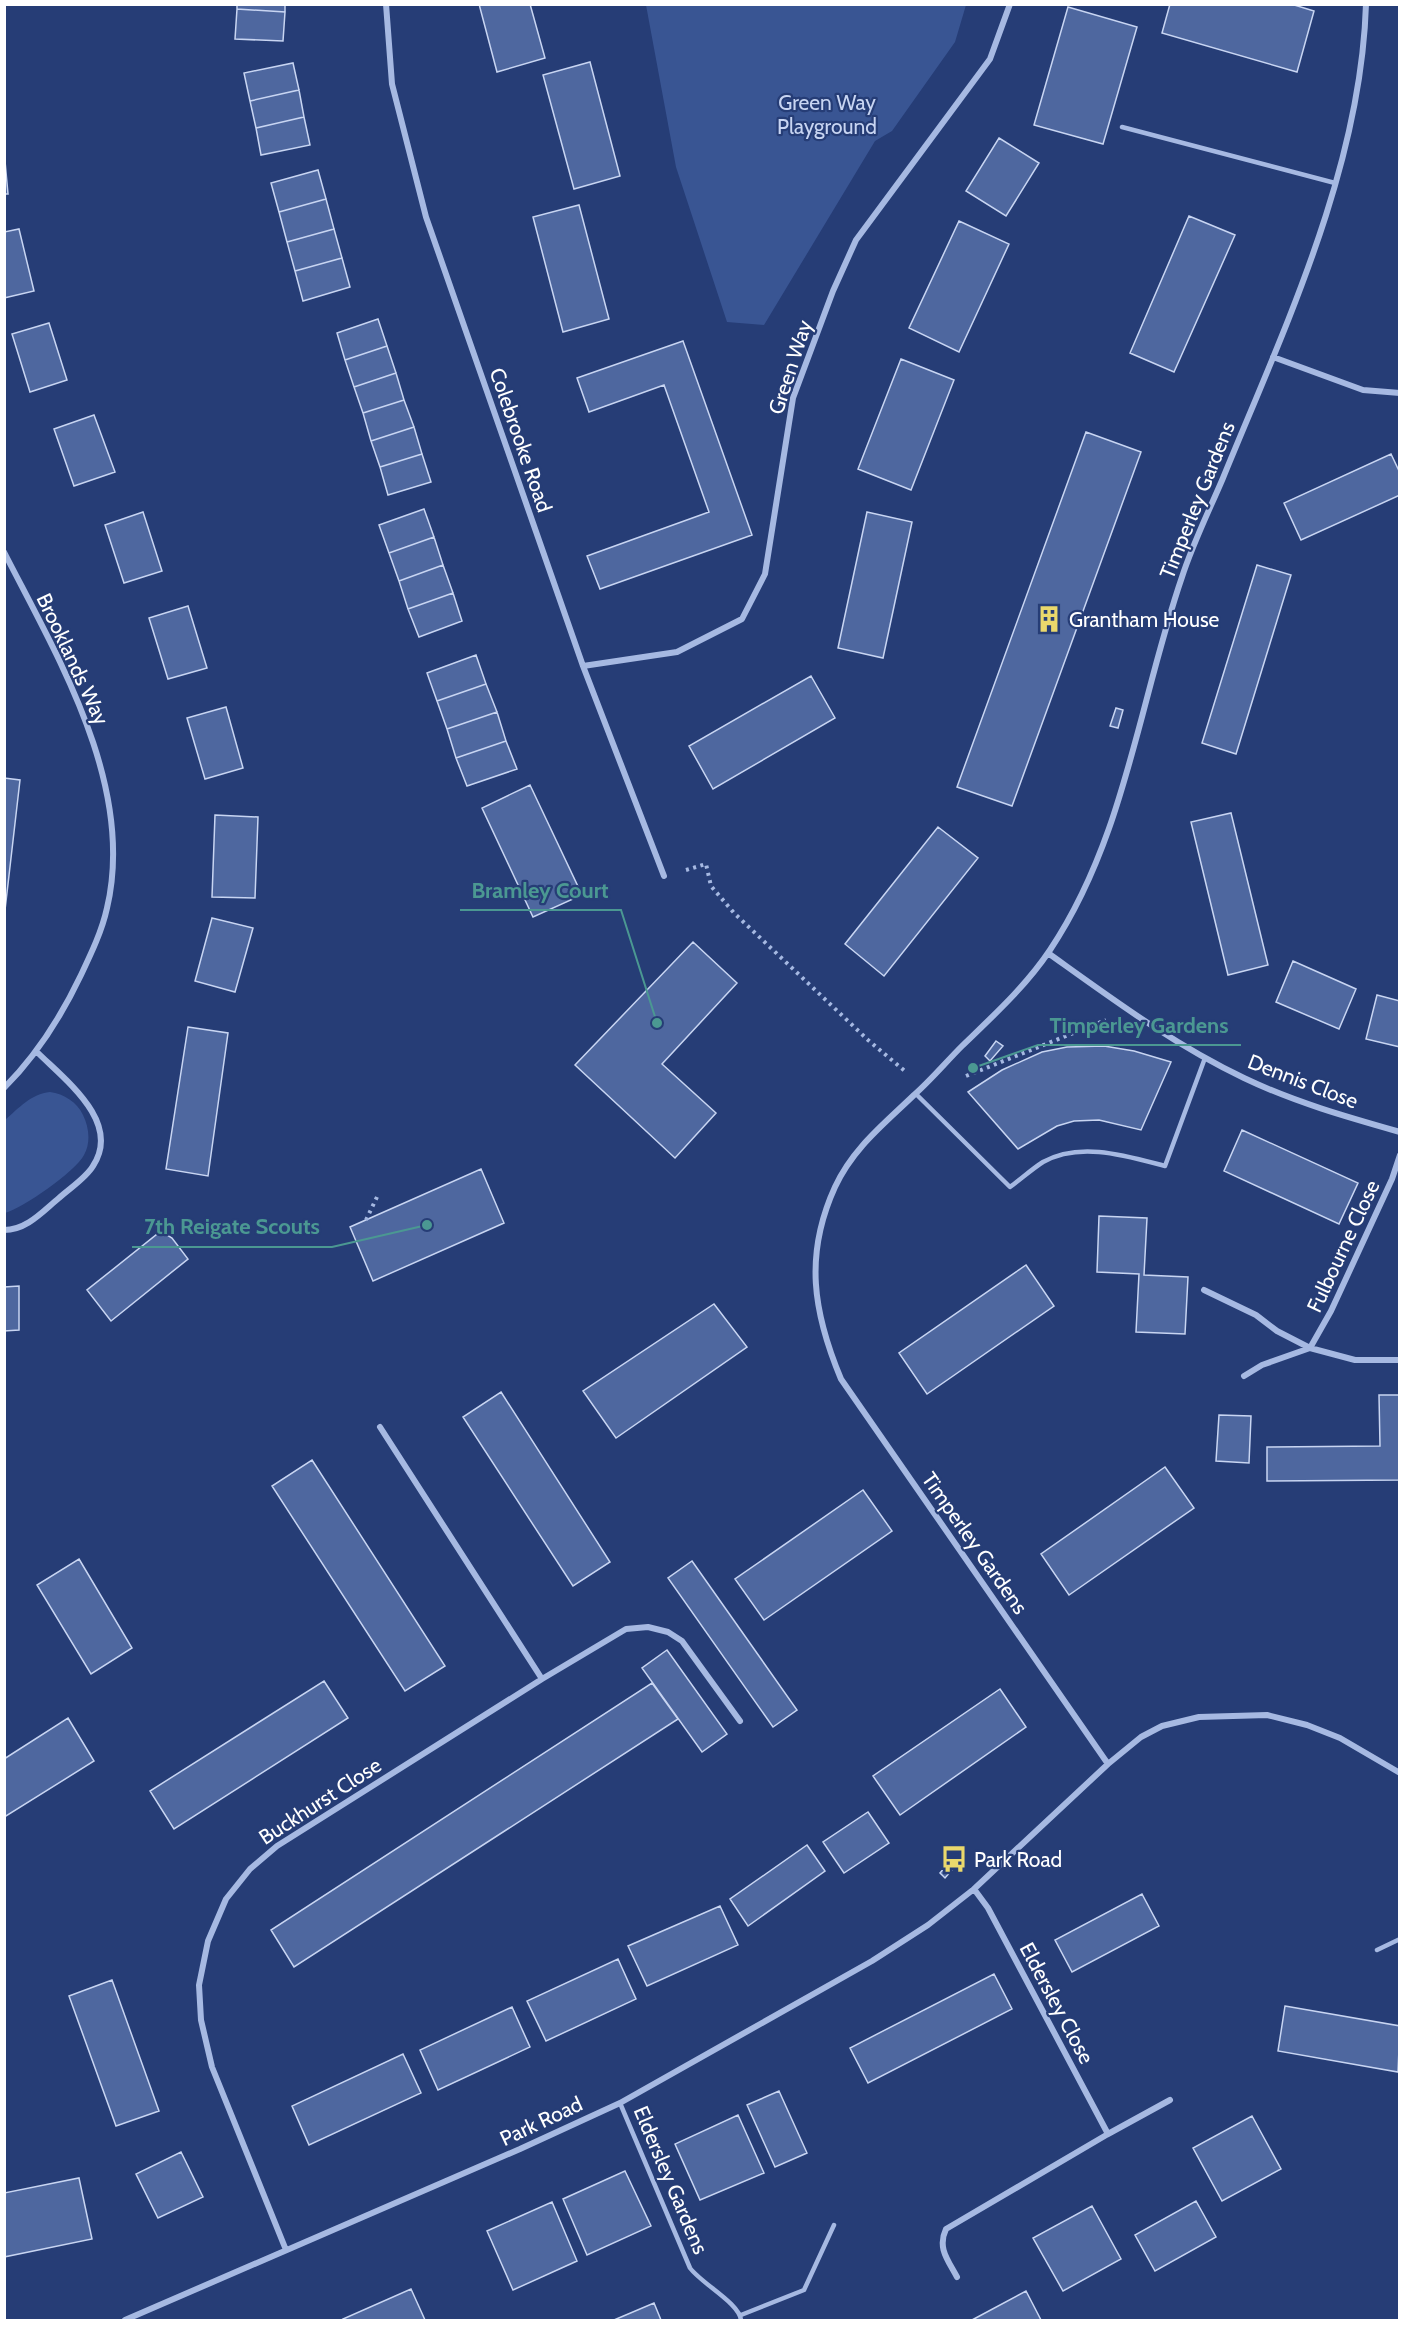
<svg xmlns="http://www.w3.org/2000/svg" width="1404" height="2325" viewBox="0 0 1404 2325" font-family="Cabin,sans-serif">
  <rect width="100%" height="100%" fill="#263d76"/>
  <path fill="#395593" d="M646 5H966L955 42 892 131 875 141 764 325 727 322 676 167Z
    M50 1092C64 1094 77 1102 83 1115 89 1127 91 1143 84 1155 75 1172 23 1208 5 1213V1120C19 1108 31 1094 50 1092Z"/>
  <path fill="#4e679f" stroke="#c8d5f2" stroke-width="1.5" d="M237 4H285V12L237 9Z
    M479 4H530L545 58 497 72Z
    M1170 4H1291L1314 11 1297 72 1162 33Z
    M1068 7 1137 27 1103 144 1034 125Z
    M237 9 285 12 283 41 235 39Z
    M590 62 620 176 574 189 543 75Z
    M293 63 299 90 250 101 244 73Z
    M299 90 304 117 256 128 250 101Z
    M304 117 310 145 261 155 256 128Z
    M999 138 1039 163 1006 216 966 191Z
    M4 150 8 194H4Z
    M318 170 326 199 279 212 271 183Z
    M326 199 334 229 287 242 279 212Z
    M579 205 609 319 563 332 533 217Z
    M1189 216 1235 235 1174 372 1130 353Z
    M959 221 1009 244 959 352 909 328Z
    M19 229 34 291 4 298V232Z
    M334 229 342 258 295 271 287 242Z
    M342 258 350 287 303 301 295 271Z
    M378 319 387 346 345 360 337 333Z
    M49 323 67 380 30 392 12 334Z
    M683 341 752 535 600 589 587 556 709 512 664 385 589 412 577 378Z
    M387 346 396 373 354 387 345 360Z
    M901 359 954 380 911 490 858 469Z
    M396 373 404 400 363 413 354 387Z
    M404 400 414 427 371 441 363 413Z
    M94 415 115 472 74 486 54 429Z
    M414 427 422 454 380 467 371 441Z
    M1086 432 1141 452 1012 806 957 787Z
    M422 454 431 482 388 495 380 467Z
    M1391 454 1400 473V495L1301 540 1284 503Z
    M424 509 434 537 389 553 379 525Z
    M143 512 162 571 124 583 105 525Z
    M867 512 912 522 883 658 838 648Z
    M434 537 443 565 399 581 389 553Z
    M443 565 453 593 408 609 399 581Z
    M1257 565 1291 575 1236 754 1202 743Z
    M453 593 462 621 419 637 408 609Z
    M188 606 207 668 168 679 149 618Z
    M476 655 486 684 437 701 427 673Z
    M811 676 835 718 713 789 689 746Z
    M486 684 497 712 447 729 437 701Z
    M226 707 243 768 205 779 187 718Z
    M1116 708 1123 710 1118 728 1110 726Z
    M497 712 506 741 456 758 447 729Z
    M506 741 517 769 467 786 456 758Z
    M4 778 20 780 5 910H4Z
    M530 785 582 895 533 917 482 808Z
    M1231 813 1268 965 1228 975 1191 822Z
    M215 815 258 817 255 898 212 897Z
    M938 827 978 858 884 976 845 944Z
    M212 918 253 928 235 992 195 981Z
    M693 942 737 983 662 1064 716 1113 675 1158 575 1065Z
    M1293 961 1356 989 1339 1029 1276 1002Z
    M1377 995 1400 1001V1047L1366 1039Z
    M188 1027 228 1033 208 1176 166 1169Z
    M996 1041 1003 1046 990 1061 985 1056Z
    M1104 1046 1134 1051 1171 1062 1141 1130 1099 1120 1074 1121 1057 1126 1018 1149 968 1092 1002 1070 1042 1052 1067 1047Z
    M1242 1130 1358 1183 1339 1224 1224 1171Z
    M481 1169 504 1223 373 1281 350 1227Z
    M1099 1216 1147 1218 1144 1275 1188 1277 1185 1334 1136 1332 1139 1274 1097 1272Z
    M161 1231 172 1238 188 1259 111 1321 87 1290Z
    M1026 1265 1054 1306 927 1394 899 1353Z
    M19 1286V1330L4 1331V1287Z
    M714 1304 747 1347 616 1438 583 1391Z
    M501 1392 610 1562 573 1586 463 1417Z
    M1379 1395H1400V1480L1267 1481V1447L1380 1446Z
    M1219 1415 1251 1416 1249 1463 1216 1461Z
    M312 1460 445 1666 405 1691 272 1486Z
    M1165 1467 1194 1508 1069 1595 1041 1554Z
    M863 1490 892 1531 764 1620 735 1579Z
    M79 1559 132 1648 91 1674 37 1585Z
    M692 1561 797 1710 773 1727 668 1578Z
    M667 1650 727 1734 702 1752 642 1668Z
    M324 1681 348 1718 174 1829 150 1791Z
    M652 1683 678 1719 294 1967 271 1930Z
    M1000 1689 1026 1727 900 1815 873 1776Z
    M68 1718 94 1761 6 1816 4 1813V1759Z
    M868 1812 889 1843 844 1873 823 1842Z
    M807 1845 825 1871 748 1926 730 1899Z
    M952 1859 958 1863 945 1878 940 1873Z
    M1142 1894 1159 1926 1072 1972 1055 1940Z
    M720 1906 738 1945 647 1986 628 1946Z
    M618 1959 636 1999 546 2041 527 2001Z
    M994 1974 1012 2009 868 2083 850 2048Z
    M112 1980 159 2111 116 2126 69 1996Z
    M1285 2006 1400 2026 1398 2072 1278 2051Z
    M512 2007 530 2047 438 2090 420 2050Z
    M403 2054 421 2093 309 2145 292 2106Z
    M779 2091 807 2153 775 2167 747 2105Z
    M738 2115 764 2173 700 2200 675 2144Z
    M1252 2116 1281 2169 1222 2201 1193 2148Z
    M181 2152 203 2197 158 2218 136 2174Z
    M625 2171 651 2226 587 2255 563 2199Z
    M79 2178 92 2239 4 2257V2193Z
    M1196 2201 1216 2237 1155 2271 1135 2235Z
    M552 2202 577 2261 513 2290 487 2231Z
    M1092 2206 1121 2259 1063 2291 1033 2238Z
    M411 2289 425 2320H344L343 2319Z
    M1026 2291 1041 2320H972Z
    M654 2303 661 2320H614Z"/>
  <g fill="none" stroke-linecap="round" stroke-linejoin="round">
    <path stroke="#a6b9e2" stroke-width="4" stroke-dasharray="3 4.5" stroke-linecap="butt" d="M686 870 706 864 711 886 734 913 868 1040 906 1072
      M966 1076 1106 1020
      M366 1220 377 1197"/>
    <path stroke="#a6b9e2" stroke-width="4.5" d="M1122 127 1335 183
      M916 1094 1010 1187C1021 1179 1032 1169 1043 1162 1080 1141 1127 1156 1165 1166L1205 1058
      M1377 1950 1400 1939
      M620 2103 690 2268C702 2284 739 2303 741 2320
      M741 2315 804 2290 834 2225"/>
    <path stroke="#a6b9e2" stroke-width="6" d="M386 4 392 84 426 217 583 666 664 876
      M1273 357 1363 390 1400 393
      M4 552C57 656 136 786 107 908 102 931 91 954 81 975 61 1017 37 1055 4 1088
      M583 666 677 652 742 619 765 574 793 398 833 291 856 240 990 59 1010 4
      M1048 953C1111 998 1174 1045 1244 1078 1294 1102 1347 1117 1400 1132
      M4 1230C27 1230 43 1211 59 1198 70 1188 86 1178 93 1166 122 1122 65 1080 37 1052
      M1204 1290 1256 1315 1277 1331 1310 1348 1355 1360H1400
      M1244 1376 1262 1365 1310 1348 1331 1311 1392 1179 1400 1155
      M380 1427 542 1679
      M1108 1764 841 1379C813 1312 804 1255 835 1187 853 1148 884 1124 914 1095 931 1080 946 1062 962 1046 993 1016 1026 986 1050 950 1125 838 1139 702 1182 577 1193 543 1209 511 1223 478 1284 329 1361 168 1366 4
      M1108 2134 1170 2100
      M286 2250 212 2067 201 2020 199 1985 208 1941 226 1899 250 1869 277 1846 542 1679 626 1629 648 1627 668 1632 682 1641 740 1721
      M957 2277C948 2260 937 2248 946 2229L1108 2134 988 1908 974 1889
      M125 2320 520 2149 620 2103 872 1961 928 1925 974 1889 1108 1764 1141 1737 1162 1726 1199 1717 1267 1715 1307 1725 1340 1738 1400 1773"/>
  </g>
  <defs>
    <symbol id="building-bare" viewBox="-9 -9 18 18"><path d="M-4-6H4V6H1V3H-1V6H-4ZM-2.5-4.3h1.7v1.8h-1.7ZM.8-4.3h1.7v1.8H.8ZM-2.5-1h1.7V.8h-1.7ZM.8-1h1.7V.8H.8Z" fill="#ead86c" stroke="#263d76" stroke-width="2.5" paint-order="stroke"/></symbol>
    <symbol id="bus-bare" viewBox="-9 -9 18 18"><path d="M-5-6H5V4H4V6H2V4H-2V6H-4V4H-5ZM-3.5-4V0h7V-4ZM-3.5 1.2v1.5H-2V1.2ZM2 1.2v1.5H3.5V1.2Z" fill="#ead86c" stroke="#263d76" stroke-width="2.5" paint-order="stroke"/></symbol>
  </defs>
  <g fill-rule="evenodd">
    <use href="#building-bare" x="1030" y="600" width="38" height="38"/>
    <use href="#bus-bare" x="935" y="1840" width="38" height="38"/>
  </g>
  <g text-anchor="middle" dominant-baseline="central" stroke-width="4.5" stroke-linejoin="round" paint-order="stroke">
    <g font-size="21" fill="#c8d5f2" stroke="#263d76">
      <text x="827" y="102">Green Way<tspan x="827" dy="24">Playground</tspan></text>
    </g>
    <g font-size="21" fill="#fff" stroke="#263d76">
      <text transform="translate(790 367) rotate(-72)">Green Way</text>
      <text transform="translate(521 440) rotate(71)">Colebrooke Road</text>
      <text transform="translate(1197 500) rotate(-68)">Timperley Gardens</text>
      <text transform="translate(73 659) rotate(65)">Brooklands Way</text>
      <text transform="translate(1303 1081) rotate(21)">Dennis Close</text>
      <text transform="translate(1343 1246) rotate(-65)">Fulbourne Close</text>
      <text transform="translate(975 1543) rotate(55)">Timperley Gardens</text>
      <text transform="translate(320 1801) rotate(-33)">Buckhurst Close</text>
      <text transform="translate(1057 2003) rotate(62)">Eldersley Close</text>
      <text transform="translate(541 2121) rotate(-25)">Park Road</text>
      <text transform="translate(671 2180) rotate(67)">Eldersley Gardens</text>
    </g>
    <g font-size="21" fill="#fff" stroke="#263d76" text-anchor="start">
      <text x="1069" y="619">Grantham House</text>
      <text x="974" y="1859">Park Road</text>
    </g>
  </g>
  <path fill="none" stroke="#4b9892" stroke-width="2" d="M657 1023L621 910H460M973 1068L1038 1045H1241M427 1225L332 1247H132"/>
  <g fill="#4b9892" stroke="#263d76" stroke-width="2">
    <circle cx="657" cy="1023" r="6"/>
    <circle cx="973" cy="1068" r="6"/>
    <circle cx="427" cy="1225" r="6"/>
  </g>
  <g font-size="22" text-anchor="middle" font-weight="bold" fill="#4b9892" stroke="#263d76" stroke-width="4.5" stroke-linejoin="round" paint-order="stroke">
    <text x="540" y="898">Bramley Court</text>
    <text x="1139" y="1033">Timperley Gardens</text>
    <text x="232" y="1234">7th Reigate Scouts</text>
  </g>
  <rect width="1404" height="2325" fill="none" stroke="#ffffff" stroke-width="12"/>
</svg>
